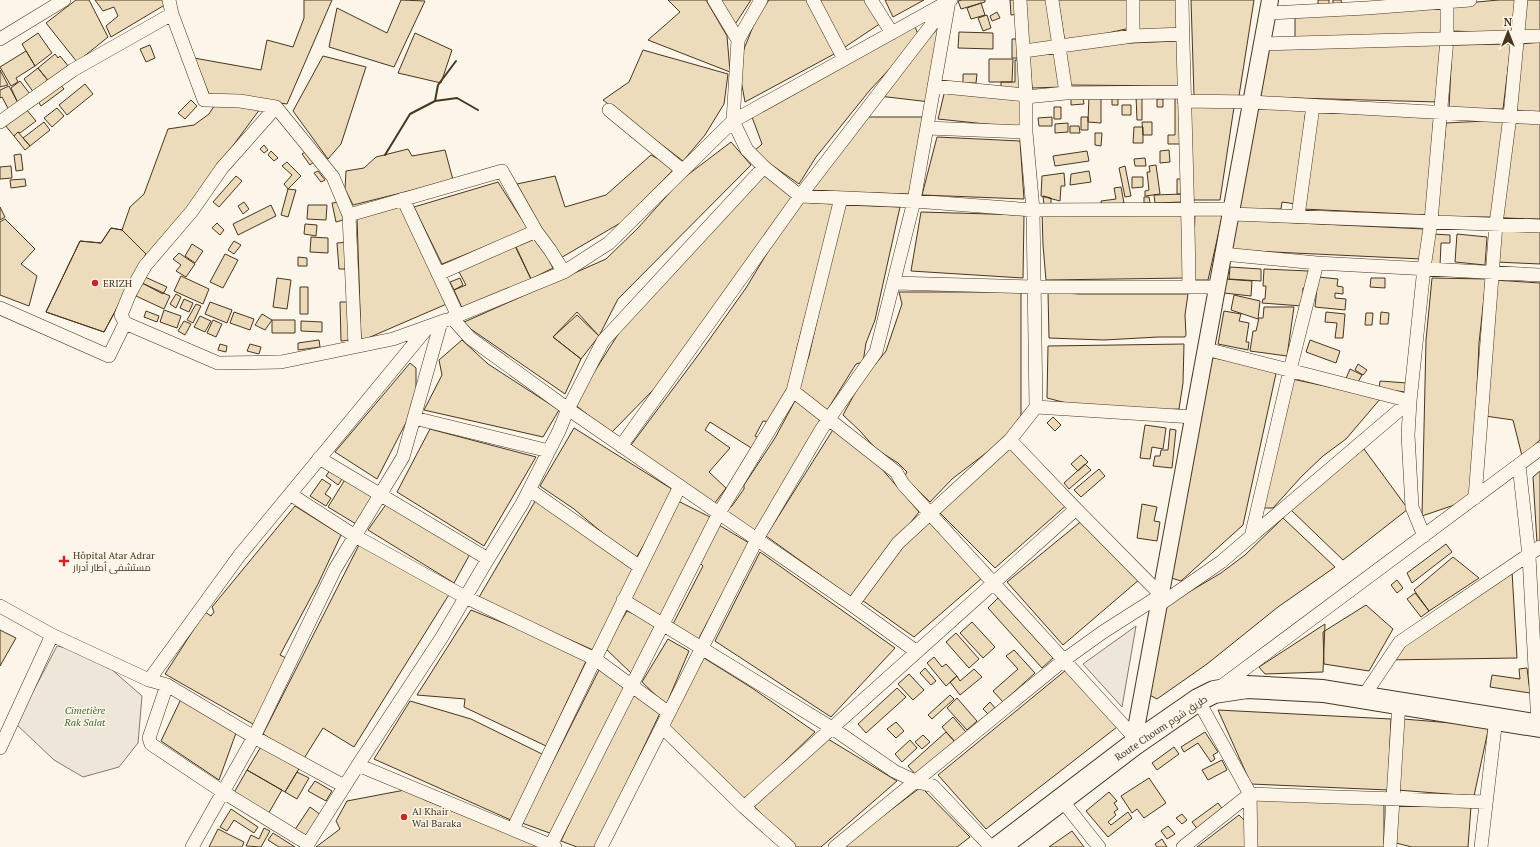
<svg xmlns="http://www.w3.org/2000/svg" width="1540" height="847" viewBox="0 0 1540 847" font-family="'PT Serif',Cairo,serif">
  <rect width="100%" height="100%" fill="#fbf6e9"/>
  <path fill="#ede6d9" stroke="#887966" d="M1136 626 1122 707 1083 664Z
    M57 646 94 654 142 696 138 743 119 767 83 777 54 760 16 724Z"/>
  <path fill="#ecdcbc" stroke="#4a3520" d="M76 0H89L108 37 77 62 46 23Z
    M95 0H167L168 3 111 37 106 26 118 16 114 7 103 11Z
    M304 0H332L287 104 209 94 194 58 261 70 267 40 293 47 304 18Z
    M401 0 425 1 394 67 329 47 337 8 387 33Z
    M668 0H706L727 36 730 72 648 40 680 12Z
    M720 0H751L734 26Z
    M769 0H811L836 53 745 102 738 64 756 19Z
    M819 0H871L884 21 842 49Z
    M885 0H924L893 17Z
    M962 0H985V2L961 9 958 1Z
    M1010 0H1018L1019 14 1011 15Z
    M1025 0H1047L1054 44 1029 47Z
    M1058 0H1129L1130 28 1065 43Z
    M1139 0H1178L1179 28 1139 31Z
    M1191 0H1254L1239 96H1194Z
    M1318 0H1329V7H1318Z
    M1333 0H1341L1342 6 1333 7Z
    M1499 0H1516L1513 33 1451 31 1454 4Z
    M1526 0H1540V34L1523 35Z
    M981 3 985 15 971 19 967 8Z
    M1442 4 1440 36 1295 40V17Z
    M997 12 1000 18 992 21 990 16Z
    M987 15 991 28 983 31 978 18Z
    M914 24 919 37 870 90 816 157 799 184 753 152 762 144 752 117Z
    M938 28 930 102 879 96Z
    M959 32 993 33V49L958 48Z
    M38 33 52 53 35 66 22 44Z
    M415 33 452 50 441 83 398 73Z
    M1012 39H1022V58H1012Z
    M1177 41 1179 86 1070 85 1065 48 1130 43Z
    M1540 42V113L1513 112 1521 44Z
    M1440 44 1438 102 1257 97 1266 46Z
    M1511 44 1503 109H1449L1452 45Z
    M150 45 155 58 146 62 140 49Z
    M643 50 728 74 724 104 705 135 683 161 603 100 629 82Z
    M1054 50 1062 87 1032 88 1029 54Z
    M26 51 35 66 16 78 18 82 11 86 0 67Z
    M55 54 58 58 60 56 69 67 50 83 38 68Z
    M323 56 366 67 341 144 328 159 293 111Z
    M989 59H1013L1012 82H989Z
    M1015 60H1023V91H1001V82H1015Z
    M38 68 50 83 34 93 24 79Z
    M0 70 8 85 0 87Z
    M963 74H977L976 83H963Z
    M20 81 30 94 18 103 11 88Z
    M59 83 64 89 41 106 37 100Z
    M85 84 93 94 67 115 59 105Z
    M9 86 18 103 10 112 2 97 0 98V90Z
    M945 90 1023 98 1024 128 938 119Z
    M1089 95H1101V123L1088 122Z
    M1136 96H1142V120H1137Z
    M1112 97H1118V105H1112Z
    M1083 98 1084 104 1071 105V99Z
    M1175 98H1181L1182 144H1168V135H1175Z
    M1157 99H1163V107H1157Z
    M191 100 197 106 185 119 178 113Z
    M216 103 260 109 150 258 146 254 104 332 46 312 80 241 101 243 111 228 122 230 130 207 144 194 168 129 194 125 209 114Z
    M1122 105H1131V115H1122Z
    M1188 105 1234 107 1220 200H1190Z
    M1054 107H1061V119H1054Z
    M57 108 64 116 52 127 44 118Z
    M26 109 36 121 20 133 18 132 14 136 5 125Z
    M1253 109H1306L1296 204 1282 202 1281 209 1237 210Z
    M1318 113 1434 115 1427 215 1303 209Z
    M864 117H924L909 194 807 191Z
    M1052 117V126H1039L1038 118Z
    M1081 117H1088V130H1081Z
    M1513 119 1540 121V219L1500 218Z
    M1504 120 1494 217H1437L1446 123Z
    M44 122 50 130 30 146 23 138Z
    M1142 122H1152V135H1143Z
    M1068 123V132L1055 133V124Z
    M1070 126H1079L1080 133H1070Z
    M1134 127H1143V143H1133Z
    M18 132 30 146 25 150 14 136Z
    M1095 133H1102L1101 146 1095 145Z
    M937 137 1020 141 1024 199 922 195Z
    M731 142 751 165 618 299 599 336 577 312 553 337 581 359 565 394 462 323 606 259 638 228 681 180Z
    M264 145 268 150 264 153 260 149Z
    M408 149 412 156 445 150 453 180 353 205 345 189 346 171 364 168 376 157Z
    M1169 150 1170 162 1160 163V151Z
    M271 151 278 158 274 161 268 155Z
    M307 151 315 161 310 165 302 154Z
    M1087 151 1089 161 1055 166 1053 156Z
    M21 154 23 170 16 171 14 155Z
    M651 155 675 168 622 222 559 259 517 184 555 176 565 207 606 195Z
    M1145 158 1146 166H1135L1134 159Z
    M287 162 301 176 288 189 284 184 292 175 282 166Z
    M1156 165 1160 194 1145 196V191L1149 190 1147 172H1150L1149 166Z
    M11 166 12 178 0 179V167Z
    M1125 166 1131 196 1125 197 1119 168Z
    M318 171 325 180 321 182 314 173Z
    M1089 171 1091 182 1070 185 1071 174Z
    M765 173 795 195 656 387 611 433 574 404 629 317Z
    M1064 173 1065 186H1061L1060 201 1041 196 1042 176Z
    M236 176 242 181 219 207 213 202Z
    M1132 177H1143V187L1132 188Z
    M25 179 26 186 11 188 10 180Z
    M1177 179H1183V194H1177Z
    M498 182 528 229 442 264 414 207Z
    M1121 187 1124 203 1102 207 1101 201 1116 199 1114 188Z
    M288 189 296 190 288 217 281 215Z
    M1183 194V202L1155 203 1154 195Z
    M1043 196 1051 198V205H1044Z
    M1144 197H1149L1150 203H1144Z
    M244 202 249 209 243 214 238 206Z
    M340 202 343 220 336 222 332 203Z
    M798 202 835 204 797 348 790 383 773 422 763 421 755 436 762 440 756 451 710 422 705 430 730 448 709 472 726 488 714 504 631 445 699 354 746 288Z
    M271 205 276 216 238 235 233 224Z
    M308 205H327L326 220 307 219Z
    M845 205 900 207 875 320 866 343 863 362 856 364 826 412 796 392 809 356 827 275Z
    M402 206 449 303 361 341 357 217Z
    M0 207 5 217 0 220Z
    M1042 211 1184 213 1186 278 1046 280 1043 245Z
    M921 212 1024 215 1023 278 911 271Z
    M1195 212 1223 213 1208 280H1193Z
    M5 219 35 249 21 264 37 276 29 306 0 295V222Z
    M1237 220 1424 229 1421 259 1231 250Z
    M217 223 224 230 220 235 212 228Z
    M305 224 317 225 316 236 304 234Z
    M111 228 122 230 146 254 104 332 46 312 80 241 101 243Z
    M1501 231H1540V264L1496 262Z
    M1432 234 1450 235V243H1441L1440 266 1431 265Z
    M1457 234 1487 237 1485 265 1455 262Z
    M311 237 328 238V253L310 252Z
    M537 238 553 268 531 279 516 247Z
    M234 241 241 245 234 254 228 250Z
    M349 242 350 269H339L337 243Z
    M192 244 203 251 195 263 185 256Z
    M514 244 531 279 463 310 454 290 466 285 458 270Z
    M179 253 195 264 186 277 176 271 181 265 173 259Z
    M225 254 238 260 223 288 210 282Z
    M298 257 307 258V266H298Z
    M1230 267 1261 269V281L1229 279Z
    M1264 269 1309 271 1308 288H1303L1302 306 1262 303 1263 299H1265L1266 286H1263Z
    M181 276 209 289 203 304 174 291Z
    M145 277 167 287 163 294 142 283Z
    M1318 277 1338 279 1337 286 1343 287V294L1335 293V298L1346 299 1345 310 1315 307Z
    M277 278 291 280 287 309 273 307Z
    M460 278 463 285 454 290 450 282Z
    M1371 278H1385V288L1370 287Z
    M1432 278 1486 279 1479 343 1472 499 1422 516 1426 340Z
    M1225 279 1252 281 1251 296 1224 293Z
    M1494 280 1540 283V440L1522 456 1513 420 1485 416Z
    M142 283 170 296 164 309 136 296Z
    M300 287H308V314H300Z
    M899 292H1021V419L1003 440 952 479 930 502 904 477 907 472 898 463 876 449 860 431 843 415 861 382 886 351 902 304Z
    M1048 292 1079 294H1188L1185 315 1186 335 1185 337H1158L1104 340 1049 338Z
    M176 294 181 297 176 308 170 304Z
    M1234 295 1260 301 1258 319 1231 310Z
    M184 299 193 303 189 312 180 308Z
    M210 302 232 310 227 323 205 314Z
    M340 302H349L350 340 341 341Z
    M196 304 201 306 193 323 187 320Z
    M1264 307H1294L1287 356 1250 351 1253 331H1256L1259 318H1263Z
    M164 310 181 316 177 328 160 322Z
    M146 311 159 316 157 322 144 317Z
    M1224 311 1241 314 1239 321 1249 323 1246 342H1249L1248 350 1218 344Z
    M234 312 254 319 250 330 230 323Z
    M1326 312 1345 314 1343 338H1335L1337 323 1325 322Z
    M1381 312 1389 313 1388 324H1380Z
    M1366 313H1373L1372 325H1365Z
    M262 314 272 320 265 330 255 325Z
    M577 315 599 336 581 359 553 337Z
    M200 316 211 321 205 332 194 327Z
    M213 320 222 324 216 337 207 333Z
    M272 320H295V333H272Z
    M184 321 191 324 185 335 178 331Z
    M301 321 322 322V332L301 331Z
    M319 340 320 347 298 350V343Z
    M462 340 488 364 559 410 543 437 424 410 442 375 439 360Z
    M1310 340 1340 351 1336 363 1306 352Z
    M220 344 227 346 226 352 218 350Z
    M250 344 261 347 259 354 247 351Z
    M1184 344 1183 383 1179 409 1159 410 1078 406 1047 398 1048 346Z
    M1208 357 1277 369 1243 525 1181 581 1168 577Z
    M410 363 416 368V403L377 479 335 452Z
    M1358 364 1367 370 1363 375 1355 370Z
    M1350 369 1362 375 1358 382 1354 380 1352 384 1345 381Z
    M1292 379 1381 398 1346 439 1323 456 1302 476 1273 508H1260Z
    M1380 381 1407 383 1406 392 1379 389Z
    M797 397 822 415 808 445 757 534 724 511 732 506 744 489V485L775 438Z
    M1053 417 1061 425 1055 431 1047 423Z
    M1145 425 1166 428 1163 449 1152 447 1150 459 1140 458Z
    M574 428 675 491 635 560 574 509 540 486Z
    M834 428 881 468 919 512 851 597 766 536Z
    M430 429 536 457 484 546 397 492Z
    M1170 429 1176 430 1172 468 1153 466 1155 456H1160L1161 450H1168Z
    M1012 445 1069 503 995 568 939 512Z
    M1364 449 1408 509 1343 560 1290 509 1320 480Z
    M1081 455 1088 462 1078 471 1071 464Z
    M1085 464 1091 470 1069 489 1064 483Z
    M332 467 345 475 338 485 326 476Z
    M1099 469 1105 476 1081 497 1074 490Z
    M1540 471V541L1537 543 1533 477Z
    M346 478 374 495 356 524 328 507Z
    M322 479 331 485 325 494 331 498 326 506 310 496Z
    M537 498 635 567 593 650 478 599Z
    M678 501 714 519 659 619 628 597Z
    M387 503 470 554 454 583 368 530Z
    M1142 504 1157 507 1154 521 1160 522 1157 541 1137 538Z
    M295 506 341 535 318 584 280 655 290 660 258 727 165 674 205 612 211 616 214 612 212 607Z
    M1283 518 1335 567 1278 607 1207 664 1157 699 1144 692 1162 608 1221 573 1245 555Z
    M1084 519 1140 579 1063 645 1007 582Z
    M927 520 982 578 914 637 859 598 902 546Z
    M719 525 749 543 698 640 673 624 703 566 699 562Z
    M1446 544 1452 552 1412 583 1407 573Z
    M359 545 450 593 354 747 323 728 303 760 263 734Z
    M760 552 895 648 831 717 715 641Z
    M1453 557 1479 578 1429 611 1414 590Z
    M1512 571 1517 658 1385 660Z
    M1397 580 1403 588 1397 593 1391 585Z
    M1415 593 1429 611 1421 617 1407 599Z
    M998 598 1053 658 1042 668 988 608Z
    M1366 605 1393 629 1369 671 1324 664 1323 632Z
    M471 610 588 657 546 746 464 707 465 699 417 695Z
    M627 611 659 625 631 673 605 648Z
    M972 622 995 647 983 658 960 633Z
    M1325 624 1323 672 1265 674 1259 667Z
    M0 630 16 638 0 666Z
    M956 633 979 659 969 668 946 642Z
    M668 639 689 651 666 705 642 682Z
    M1014 650 1035 673 1003 702 993 691 1018 669 1006 656Z
    M934 657 942 667 946 664 957 676 946 686 927 663Z
    M704 658 752 688 815 732 745 800 667 724Z
    M600 668 628 684 555 835 522 823Z
    M925 668 936 681 931 685 920 673Z
    M1527 668 1530 693 1490 687 1492 675 1520 679 1519 669Z
    M974 669 982 677 960 695 950 682 957 676 960 681Z
    M1066 670 1117 727 986 829 938 775Z
    M909 674 924 690 913 700 898 684Z
    M897 688 906 697 866 733 858 724Z
    M633 689 661 711 596 847H577L561 841Z
    M950 695 954 699 932 719 928 715Z
    M957 698 977 721 967 730 947 708Z
    M181 699 236 733 219 780 161 741Z
    M410 701 471 719 544 755 513 821 374 759Z
    M990 702 995 708 988 714 983 709Z
    M1218 710 1391 719 1388 790 1251 784Z
    M953 717 966 732 955 742 942 727Z
    M1403 719 1489 726 1474 796 1397 790Z
    M896 722 904 731 896 738 887 729Z
    M946 732 955 742 917 776 908 766Z
    M1205 732 1218 752 1213 755 1215 759 1211 762 1198 743 1184 752 1181 747Z
    M923 735 930 742 922 749 915 742Z
    M828 739 897 781 821 847H792L753 805Z
    M910 740 917 748 902 762 895 754Z
    M262 745 300 767 285 792 247 770Z
    M1174 747 1179 754 1157 770 1152 763Z
    M1222 760 1227 770 1208 780 1202 770Z
    M247 770 282 790 267 816 232 796Z
    M297 772 309 778 297 799 285 792Z
    M1149 778 1166 803 1144 818 1137 809 1132 813 1121 796Z
    M315 781 332 791 326 801 308 791Z
    M921 787 970 837 957 847H842Z
    M410 789 425 800 542 847H316L340 829 336 821 347 801Z
    M1109 792 1117 801 1114 803 1118 809 1114 812 1116 815 1108 822 1111 825 1128 812 1132 818 1108 837 1086 811Z
    M1255 800 1384 804V847H1256Z
    M1218 803 1224 811 1199 831 1192 822Z
    M1396 804 1471 806 1468 847H1412L1392 842Z
    M310 807 321 815 305 838 294 831Z
    M231 809 258 827 254 833 234 820 227 831 220 827Z
    M1182 814 1187 820 1182 824 1176 818Z
    M1239 815 1246 822V847H1197Z
    M1168 826 1175 834 1167 839 1161 831Z
    M264 828 270 831 261 847 246 846 251 835 259 839Z
    M218 829 244 842 242 847H209Z
    M1072 831 1084 847H1049Z
    M273 833 295 847H279L268 840Z
    M1162 839 1167 847H1157L1155 844Z"/>
  <g fill="none" stroke-linecap="round" stroke-linejoin="round">
    <defs>
      <path id="minor" d="M169 0 172 14 204 100 240 101 276 107 333 177 349 215 355 346
        M714 0 738 40 733 121 747 150 764 167 800 196 914 201 1033 210 1232 209
        M813 0 844 59
        M871 0 892 33
        M1052 0 1066 93
        M1133 0V36
        M1182 0C1184 96 1188 191 1189 287H1217
        M1268 13 1367 8 1470 0
        M0 39 64 0
        M738 40 761 0
        M1262 44 1540 36
        M1024 51 1133 36 1183 34
        M934 86 1026 95
        M1026 97 1066 93 1184 92
        M1184 101 1251 102 1540 118
        M609 110 682 170
        M0 122 73 70 172 14
        M927 128 1026 132
        M403 199 458 316
        M1231 214 1540 226
        M349 215 502 171 536 231 550 250 564 272
        M1298 216 1313 106
        M1223 254 1317 263 1540 275
        M438 274 536 231
        M894 283 1034 287H1189
        M0 308 109 356 125 323 218 363 281 362 393 339 446 320
        M125 323 121 315 130 293 145 266 192 211 222 168 276 107
        M1206 349 1410 401
        M793 391 896 472 903 484 1135 738
        M1036 407 1193 417
        M414 418 549 451
        M621 446 800 196 946 6
        M319 458 488 559
        M1519 465 1529 556 1538 725
        M530 490 640 567
        M290 494 355 536 465 597 595 659 669 713
        M1475 498 1496 224 1510 116 1521 0
        M1424 536 1412 507 1408 435 1410 401 1424 268 1431 221 1447 39V0
        M1251 537 1290 370 1317 263
        M623 600 832 728 894 771 915 781 933 786 991 847
        M852 605 898 543 1010 440 1036 407 1033 210 1026 132V95L1020 0
        M1159 605 1221 562 1410 401
        M0 606 52 635 149 680 167 685 254 737 344 786
        M917 652 852 605 568 409 470 338 452 318 564 272 609 243 733 121 951 0
        M149 680 239 556 428 327
        M167 685 149 738 151 744 223 792 308 844
        M1219 688 1540 449
        M1363 697 1400 642 1540 547
        M1198 700 1250 794 1251 847
        M662 727 744 807 789 847
        M0 748 52 635
        M358 765 555 847
        M1061 799 1099 847
        M744 807 1076 509
        M513 829 595 659 680 486
        M551 845 719 513 793 391 841 198
        M192 847 254 737 335 569 403 457 441 322
        M306 847 358 765 442 637 485 564 522 504 559 431 568 409 603 341 764 167
        M601 847 757 539 821 430 876 352 914 201 949 1
        M835 847 1064 660 1103 632 1161 595 1076 509 1010 440
        M1183 847 1250 794 1486 802
        M1390 847 1399 702
        M1481 847 1496 718"/>
      <path id="tertiary" d="M1133 745 1270 0"/>
      <path id="trunk" d="M999 847 1133 745 1198 700 1214 692 1247 687 1323 691 1540 726"/>
    </defs>
    <use href="#minor" stroke="#4a3520" stroke-width="14"/>
    <use href="#tertiary" stroke="#4a3520" stroke-width="18"/>
    <use href="#trunk" stroke="#4a3520" stroke-width="24"/>
    <use href="#minor" stroke="#fbf6e9" stroke-width="13"/>
    <use href="#tertiary" stroke="#fbf6e9" stroke-width="16"/>
    <use href="#trunk" stroke="#fbf6e9" stroke-width="22"/>
    <path stroke="#4a3520" stroke-width="2" d="M435 101 457 98 478 110
      M385 155 410 114 435 101 438 85 456 61"/>
  </g>
  <g fill="#c62828" stroke="#fbf6e9" stroke-width="1.5">
    <circle cx="95" cy="283" r="4"/>
    <path d="M62 555h4v4h4v4h-4v4h-4v-4h-4v-4h4z"/>
    <circle cx="404" cy="817" r="4"/>
  </g>
  <g text-anchor="middle" dominant-baseline="central" stroke-width="3" stroke-linejoin="round" paint-order="stroke">
    <g font-size="10" fill="#4a3520" stroke="#fbf6e9" text-anchor="start">
      <text x="103" y="283">ERIZH</text>
      <text x="73" y="555">Hôpital Atar Adrar<tspan x="73" dy="12">مستشفى أطار أدرار</tspan></text>
      <text x="412" y="811">Al Khair<tspan x="412" dy="12">Wal Baraka</tspan></text>
    </g>
    <g font-size="10" font-style="italic" fill="#436837" stroke="#fbf6e9">
      <text x="85" y="710">Cimetière<tspan x="85" dy="12">Rak Salat</tspan></text>
    </g>
    <g font-size="10" fill="#4a3520" stroke="#fbf6e9">
      <text transform="translate(1161 728) rotate(-34)">Route Choum طريق شوم</text>
    </g>
  </g>
  <g transform="translate(1508 32)" stroke="#fbf6e9" stroke-width="3" paint-order="stroke">
  <path d="M0-3L7 15L0 10L-7 15Z" fill="#4a3520"/>
  <text y="-6" font-size="11" font-weight="bold" text-anchor="middle" fill="#4a3520">N</text>
  </g>
</svg>
